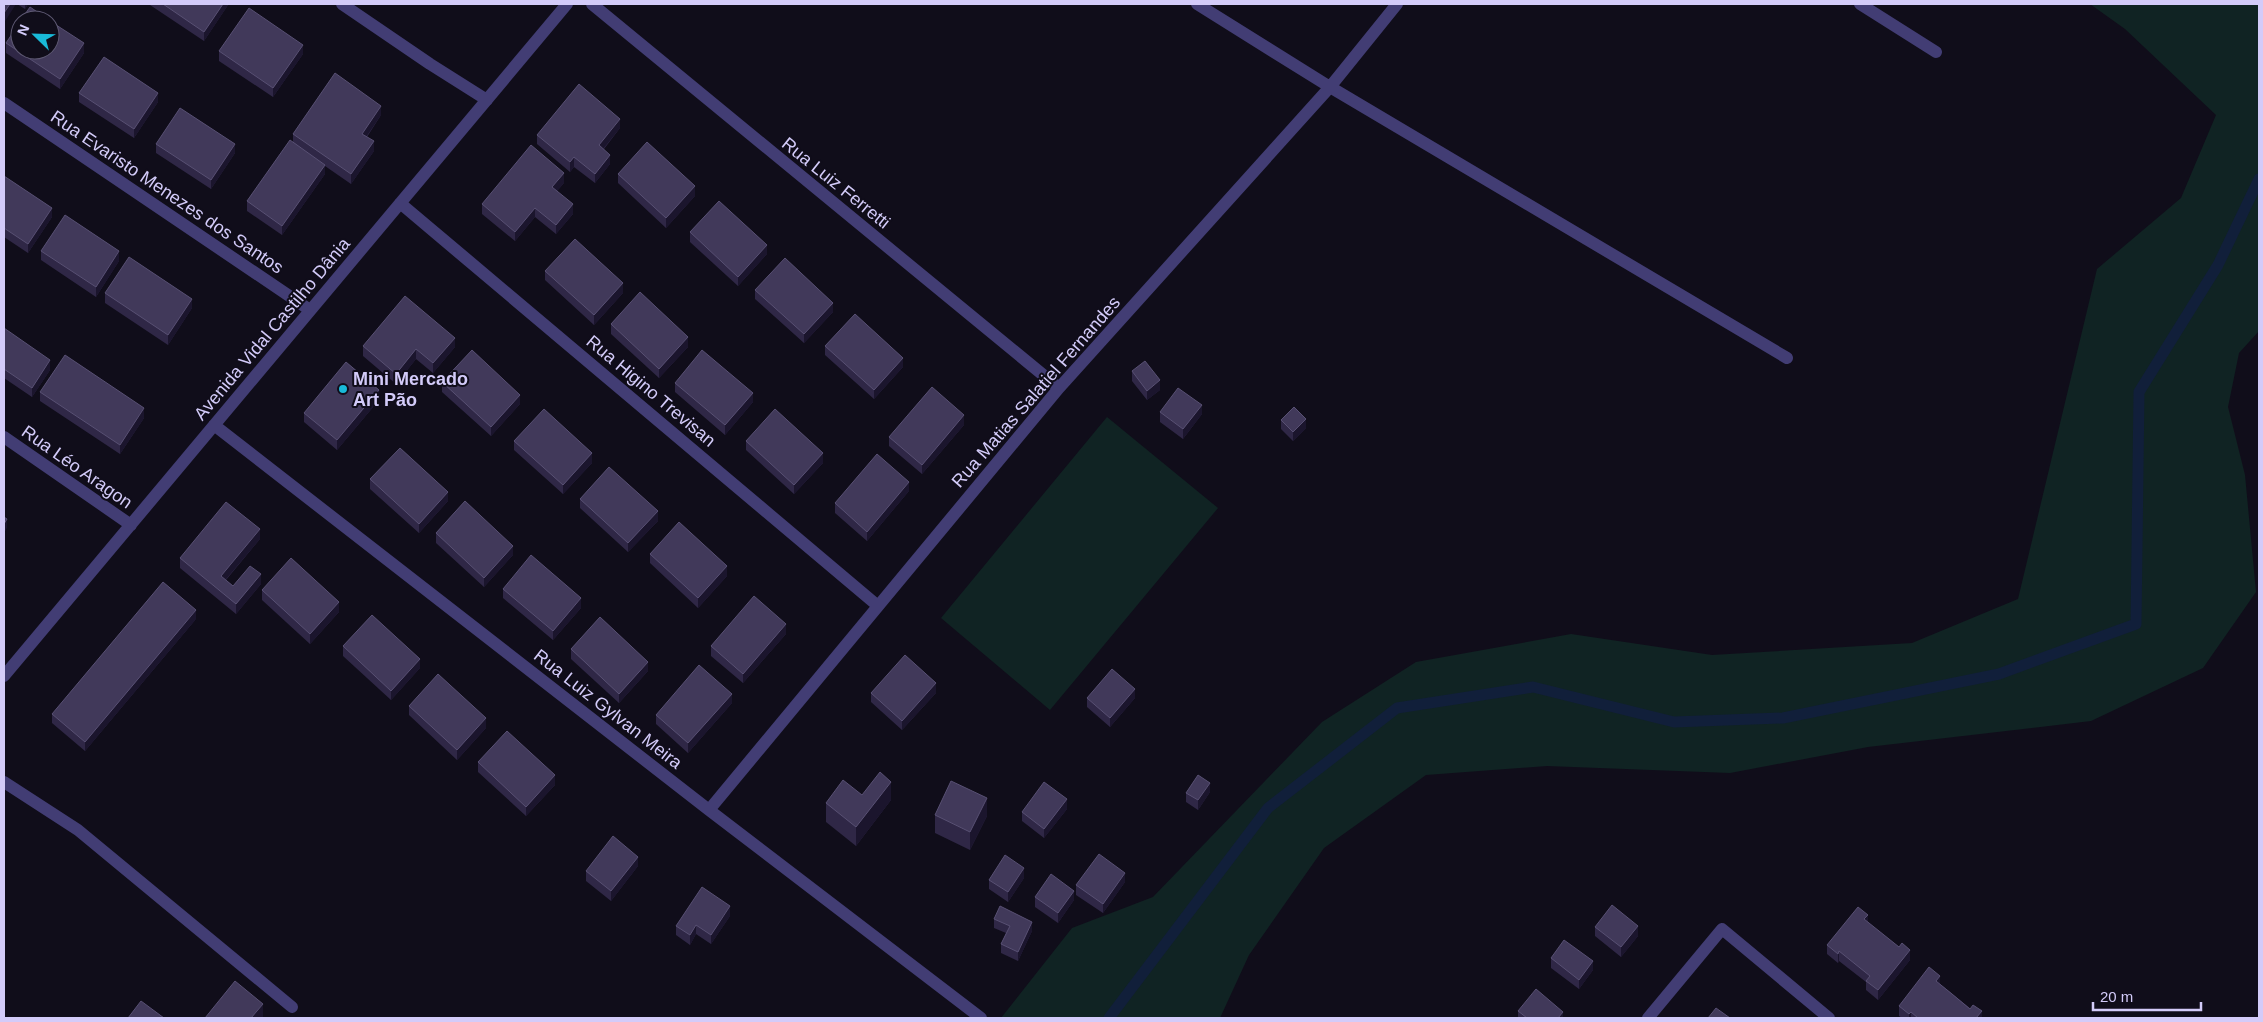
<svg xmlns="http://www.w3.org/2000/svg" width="2263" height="1022" viewBox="0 0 2263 1022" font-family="Helvetica,sans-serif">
  <rect width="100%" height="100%" fill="#100d1a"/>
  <path fill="#102323" d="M2090 4H2259V331L2239 353 2228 407 2245 475 2256 592 2203 668 2091 721 1868 747 1730 773 1547 766 1426 775 1324 848 1249 955 1220 1018H1001L1072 928 1153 897 1322 722 1416 662 1571 634 1712 655 1912 643 2018 599 2097 269 2181 198 2216 115 2125 29Z
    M1107 417 1218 508 1050 710 941 618Z"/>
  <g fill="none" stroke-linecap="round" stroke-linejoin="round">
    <path stroke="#111f3a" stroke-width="11" d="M1109 1018 1268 808 1397 708 1533 687 1674 722 1783 718 1999 674 2136 624 2139 392 2218 265 2259 179"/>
    <path stroke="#423d74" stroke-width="12" d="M342 4 430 64 487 100
      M592 4 1059 388
      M1197 4 1330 87 1787 358
      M1860 4 1936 52
      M4 103 310 310
      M400 203 878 606
      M214 425 709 810 981 1018
      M4 437 131 525
      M4 676 567 4
      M4 782 78 830 292 1007
      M709 810 1059 388 1330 87 1397 4
      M1648 1018 1722 929 1829 1018"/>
  </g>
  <path fill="#2f2746" d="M17 4H28L25 9Z
    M150 4H228V5L204 41 150 5Z
    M6 43 84 53 60 89 6 53Z
    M219 51 303 54 273 97 219 61Z
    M79 93 158 102 134 138 79 102Z
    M381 115 367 137 374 151 351 184 325 166V174L282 235 247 211V201L293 142V134Z
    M620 128 604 149 610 164 595 183 574 167 570 172 537 144V135Z
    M156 144 235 153 211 189 156 153Z
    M618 174 695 196 666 228 618 183Z
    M4 176 52 217 28 253 4 237Z
    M564 183 557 191 573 214 556 234 535 217 515 241 482 214V204Z
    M690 232 767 254 738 286 690 242Z
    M41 251 119 261 96 297 41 260Z
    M545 271 623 293 594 325 545 280Z
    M755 290 833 312 804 343 755 299Z
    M105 293 192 308 168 345 105 303Z
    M611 324 688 347 659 378 611 334Z
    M4 328 50 370 32 397 4 378Z
    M363 346 455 347 433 373 416 359 396 384 363 356Z
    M825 346 903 367 874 399 825 355Z
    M1132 371 1160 390 1147 400 1132 381Z
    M442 382 520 404 491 436 442 392Z
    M675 383 753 402 725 435 675 392Z
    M40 392 144 418 120 454 40 401Z
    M379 400 337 450 304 422V413Z
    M1160 412 1202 414 1183 439 1160 422Z
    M1281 420 1306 428 1293 441 1281 429Z
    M964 425 922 474 889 446V437Z
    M514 441 592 463 563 494 514 450Z
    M746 441 823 463 794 494 746 450Z
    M370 479 448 501 419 533 370 489Z
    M909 491 867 541 835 513V503Z
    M580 499 658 521 628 552 580 508Z
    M436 533 513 555 484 587 436 543Z
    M260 539 226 580 233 586 261 584 236 614 180 568V558Z
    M650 554 727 576 698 608 650 563Z
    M503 589 581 608 553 640 503 598Z
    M262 590 339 612 310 644 262 600Z
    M196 619 85 751 52 723V714Z
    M786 634 743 683 711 656V646Z
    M343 646 420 668 391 700 343 656Z
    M571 649 648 671 619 703 571 659Z
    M871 693H936L902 730 871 702Z
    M1087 698H1135L1110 727 1087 707Z
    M732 703 688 753 656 724V715Z
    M409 706 486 728 457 760 409 715Z
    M478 762 555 785 526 816 478 772Z
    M1210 792 1198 810 1186 802V793Z
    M862 795 891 800 856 846 826 822V803Z
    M1067 809 1044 838 1022 821V812Z
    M935 815 987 816 970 850 935 833Z
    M638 866 611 901 586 881V871Z
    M1024 878 1008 902 989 889V880Z
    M1125 882 1103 913 1076 895V885Z
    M1035 897 1074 900 1058 923 1035 907Z
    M730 916 711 944 696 934 690 945 676 935V926Z
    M994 919 1032 931 1018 961 1001 953V944L1006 933 994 928Z
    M1868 923 1910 960 1878 1000 1866 990V982L1839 961 1838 963 1827 954V945Z
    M1595 927 1638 936 1621 957 1595 936Z
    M1551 958 1593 970 1579 989 1551 968Z
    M1940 984 1982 1018H1902L1899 1016V1006Z
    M1518 1011 1563 1018H1518Z"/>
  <path fill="#1b152d" d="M10 4H16L4 23V13Z
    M25 4H28L25 9Z
    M223 4H228V5L204 41V32Z
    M84 43V53L60 89V79Z
    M303 45V54L273 97V88Z
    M158 93V102L134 138V129Z
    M381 106V115L362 143V134Z
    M620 119V128L599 154V145Z
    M374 141V151L351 184V174Z
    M235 144V153L211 189V180Z
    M610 155V164L595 183V174Z
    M574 157V167L570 172V162Z
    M325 165V174L282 235V226Z
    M564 173V183L552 197V187Z
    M695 186V196L666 228V218Z
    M573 204V214L556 234V225Z
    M52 208V217L28 253V244Z
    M535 208V217L515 241V232Z
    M767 245V254L738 286V277Z
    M119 251V261L96 297V287Z
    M623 283V293L594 325V315Z
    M192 299V308L168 345V335Z
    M833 303V312L804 343V334Z
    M688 337V347L659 378V369Z
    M455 338V347L433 373V363Z
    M416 349V359L396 384V374Z
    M903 358V367L874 399V390Z
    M50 360V370L32 397V388Z
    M1160 380V390L1147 400V391Z
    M379 390V400L337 450V440Z
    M753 393V402L725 435V425Z
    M520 395V404L491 436V427Z
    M1202 405V414L1183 439V429Z
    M144 408V418L120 454V445Z
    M964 415V425L922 474V465Z
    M1306 419V428L1293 441V432Z
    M592 453V463L563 494V485Z
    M823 453V463L794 494V485Z
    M909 482V491L867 541V532Z
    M448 492V501L419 533V524Z
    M658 511V521L628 552V543Z
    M7 519V528L4 533V524Z
    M260 529V539L221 585V576Z
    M513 546V555L484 587V578Z
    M727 566V576L698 608V598Z
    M261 574V584L236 614V604Z
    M581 598V608L553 640V631Z
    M339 602V612L310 644V634Z
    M196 610V619L85 751V742Z
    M786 624V634L743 683V674Z
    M420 659V668L391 700V691Z
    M648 662V671L619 703V694Z
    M936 683V693L902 730V721Z
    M1135 689V698L1110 727V718Z
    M732 694V703L688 753V743Z
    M486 718V728L457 760V750Z
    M555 775V785L526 816V807Z
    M891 782V800L856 846V827Z
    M1210 783V792L1198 810V800Z
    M987 798V816L970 850V832Z
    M1067 799V809L1044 838V829Z
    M638 857V866L611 901V891Z
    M1024 868V878L1008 902V892Z
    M1125 873V882L1103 913V904Z
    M1074 891V900L1058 923V913Z
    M730 906V916L711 944V935Z
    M1868 915V924L1864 919Z
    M1032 922V931L1018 961V952Z
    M696 925V934L690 945V935Z
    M1638 926V936L1621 957V947Z
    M1910 950V960L1878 1000V990Z
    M1839 951V961L1838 963V954Z
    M1593 961V970L1579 989V980Z
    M1940 976V985L1936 981Z
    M263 1004V1018H251Z
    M1982 1011V1018H1976Z
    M1563 1012V1018H1558Z
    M1911 1012V1018H1909V1014Z"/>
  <path fill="#41395a" stroke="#585073" d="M4 4H10L4 13Z
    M163 4H223L204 32Z
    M30 7 49 20H21Z
    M249 8 303 45 273 88 219 51Z
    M50 21 84 43 60 79 6 43 20 22V50H50Z
    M104 57 158 93 134 129 79 93Z
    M335 73 381 106 362 134 374 141 351 174 293 134Z
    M579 84 620 119 599 145 610 155 595 174 574 157 570 162 537 135Z
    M180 108 235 144 211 180 156 144Z
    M290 140 325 165 282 226 247 201Z
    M647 142 695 186 666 218 618 174Z
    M531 145 564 173 552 187 573 204 556 225 535 208 515 232 482 204Z
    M4 176 52 208 28 244 4 228Z
    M719 201 767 245 738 277 690 232Z
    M65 215 119 251 96 287 41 251Z
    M575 239 623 283 594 315 545 271Z
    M129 257 192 299 168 335 105 293Z
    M785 258 833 303 804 334 755 290Z
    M640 292 688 337 659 369 611 324Z
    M405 296 455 338 433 363 416 349 396 374 363 346Z
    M855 314 903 358 874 390 825 346Z
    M4 328 50 360 32 388 4 369Z
    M472 350 520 395 491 427 442 382Z
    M702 350 753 393 725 425 675 383Z
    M65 355 144 408 120 445 40 392Z
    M1145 361 1160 380 1147 391 1132 371Z
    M346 362 379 390 337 440 304 413Z
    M932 387 964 415 922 465 889 437Z
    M1178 388 1202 405 1183 429 1160 412Z
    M1294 407 1306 419 1293 432 1281 420Z
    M544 409 592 453 563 485 514 441Z
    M775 409 823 453 794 485 746 441Z
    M400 448 448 492 419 524 370 479Z
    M877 454 909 482 867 532 835 503Z
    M609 467 658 511 628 543 580 499Z
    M465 501 513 546 484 578 436 533Z
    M226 502 260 529 221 576 233 586 250 566 261 574 236 604 180 558Z
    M4 517 7 519 4 524Z
    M679 522 727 566 698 598 650 554Z
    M531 555 581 598 553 631 503 589Z
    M291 558 339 602 310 634 262 590Z
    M163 582 196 610 85 742 52 714Z
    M754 596 786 624 743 674 711 646Z
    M372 615 420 659 391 691 343 646Z
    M600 617 648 662 619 694 571 649Z
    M905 655 936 683 902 721 871 693Z
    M699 665 732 694 688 743 656 715Z
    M1112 669 1135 689 1110 718 1087 698Z
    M438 674 486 718 457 750 409 706Z
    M507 731 555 775 526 807 478 762Z
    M880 772 891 782 856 827 826 803 843 780 862 795Z
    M1198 775 1210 783 1198 800 1186 793Z
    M951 781 987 798 970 832 935 815Z
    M1044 782 1067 799 1044 829 1022 812Z
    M613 836 638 857 611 891 586 871Z
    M1099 854 1125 873 1103 904 1076 885Z
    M1005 855 1024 868 1008 892 989 880Z
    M1051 874 1074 891 1058 913 1035 897Z
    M702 887 730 906 711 935 696 925 690 935 676 926Z
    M1612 905 1638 926 1621 947 1595 927Z
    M1000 906 1032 922 1018 952 1001 944 1010 926 994 919Z
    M1858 907 1868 915 1864 919 1899 947 1902 943 1910 950 1878 990 1866 981 1870 976 1839 951 1838 954 1827 945Z
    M1564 940 1593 961 1579 980 1551 958Z
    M1929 967 1940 976 1936 981 1952 994 1970 1009 1973 1005 1982 1011 1976 1018H1918L1911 1012 1909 1014 1899 1006Z
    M235 981 263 1004 251 1018H205Z
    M1536 989 1563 1012 1558 1018H1527L1518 1011Z
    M141 1001 164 1018H128Z
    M1716 1008 1730 1018H1708Z"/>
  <circle fill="#19bad8" stroke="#100d1a" stroke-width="2" cx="343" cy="389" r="5"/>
  <g text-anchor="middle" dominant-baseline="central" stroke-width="4" stroke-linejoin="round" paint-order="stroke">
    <g font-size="18" fill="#d3cbf9" stroke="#100d1a">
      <text transform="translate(836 183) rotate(39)">Rua Luiz Ferretti</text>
      <text transform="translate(167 192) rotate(34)">Rua Evaristo Menezes dos Santos</text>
      <text transform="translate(272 329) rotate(-50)">Avenida Vidal Castilho Dânia</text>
      <text transform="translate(651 391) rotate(40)">Rua Higino Trevisan</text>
      <text transform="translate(1036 392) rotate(-49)">Rua Matias Salatiel Fernandes</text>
      <text transform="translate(77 467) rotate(35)">Rua Léo Aragon</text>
      <text transform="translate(608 709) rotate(38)">Rua Luiz Gylvan Meira</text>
    </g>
    <g font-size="18" font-weight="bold" fill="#d3cbf9" stroke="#100d1a" text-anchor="start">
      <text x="353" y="379">Mini Mercado<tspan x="353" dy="21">Art Pão</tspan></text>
    </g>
  </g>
  <rect width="2263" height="1022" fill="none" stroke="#d3cbf9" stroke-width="10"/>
  <g transform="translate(35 35) rotate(293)"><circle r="24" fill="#100d1a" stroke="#5e5973"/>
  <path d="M0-4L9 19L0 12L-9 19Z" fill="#19bad8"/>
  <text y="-8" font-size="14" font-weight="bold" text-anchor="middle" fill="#d3cbf9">N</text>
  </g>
  <path d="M2093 1002v8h108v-8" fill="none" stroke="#d3cbf9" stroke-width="2.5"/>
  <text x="2100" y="1002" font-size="15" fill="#d3cbf9" stroke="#100d1a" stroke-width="4" paint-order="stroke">20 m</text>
</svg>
